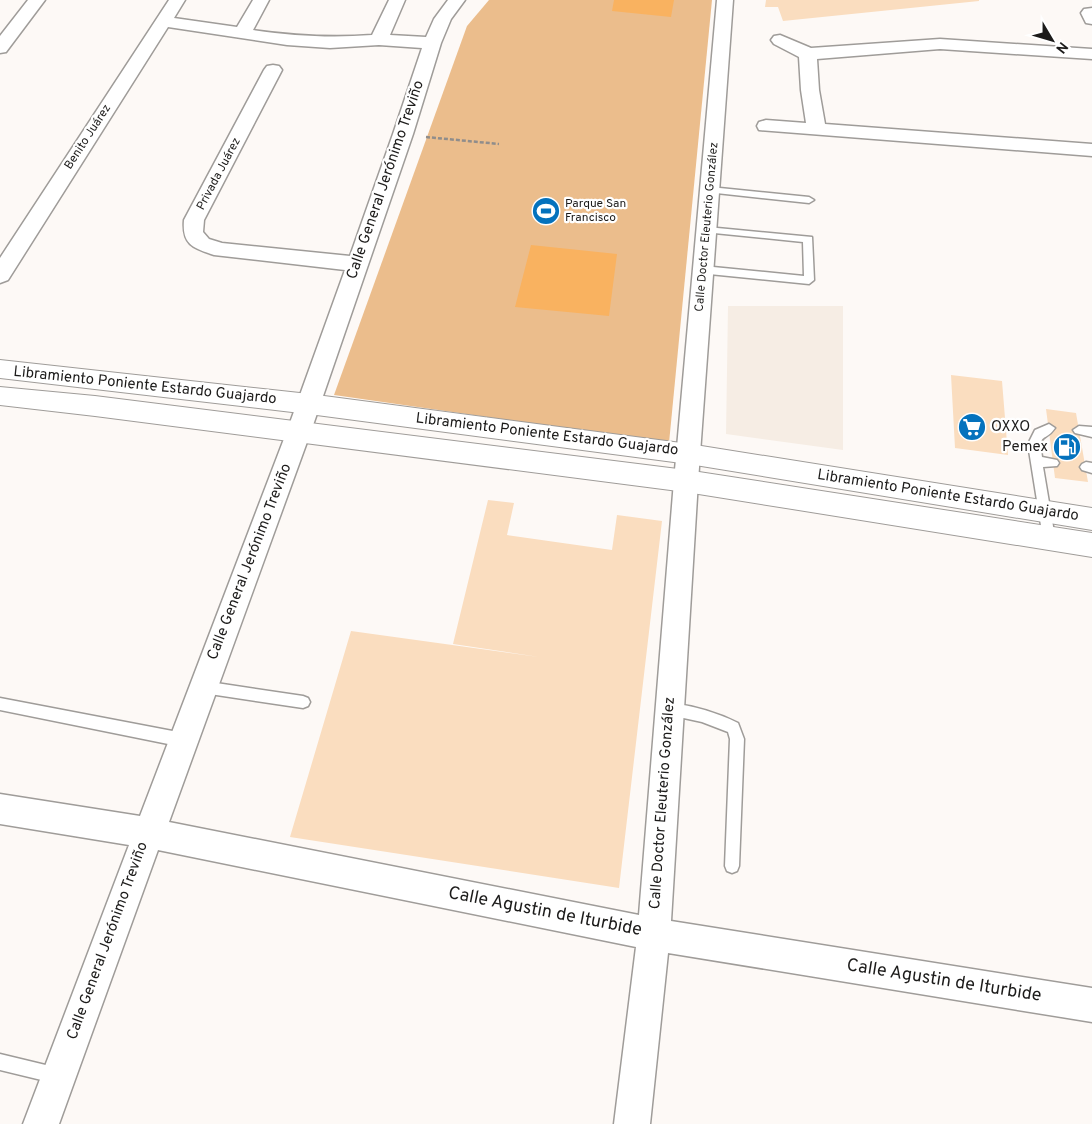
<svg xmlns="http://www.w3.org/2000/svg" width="1092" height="1124" viewBox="0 0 1092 1124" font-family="Overpass,sans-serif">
  <rect width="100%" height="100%" fill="#fdf9f6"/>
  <path fill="#f6ede4" d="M728 306H843V450L726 434Z"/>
  <path fill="#ebbd8c" d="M489 0H712L669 443 334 395 467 26Z"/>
  <path fill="#f9b260" d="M614 0H674L671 17 612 11Z
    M531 245 617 254 609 316 515 307Z"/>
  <path fill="#faddbf" d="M766 0H979V1L783 21 778 7H765Z
    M951 375 1002 381 1008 455 955 448Z
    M1046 409 1076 413 1088 482 1055 478Z
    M488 500 514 503 507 535 612 550 617 515 662 521 619 888 290 837 351 631 539 657 453 644Z"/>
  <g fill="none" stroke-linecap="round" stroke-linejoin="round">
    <defs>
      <path id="service" d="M710 187 809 197 814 200 809 203 707 192 705 190Z
        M707 227 812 237 814 280 809 284 699 273V267L703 266 804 276 803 242 704 232 702 230Z
        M1049 424 1055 428C1045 443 1038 431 1042 457L1057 460 1059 463 1057 466 1043 467 1055 538 1053 542 1049 543 1045 542 1043 538 1028 444 1035 430Z
        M1079 426 1092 427V437L1075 433 1073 430Z
        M1086 462 1092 463V473L1082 470 1080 467 1082 464Z
        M203 681 303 696 308 698 310 702 308 706 303 708 203 693 198 691 196 687 198 683Z
        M0 698 183 733 188 735 190 740 188 745 183 747 0 710Z
        M670 703C694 706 716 712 738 723L744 739 739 866 737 871 732 873 727 871 725 866 730 739 728 732 702 722 665 714 663 709 665 704Z
        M0 1054 58 1068 64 1070 66 1076 64 1082 58 1084 0 1070Z"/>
      <path id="minor" d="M28 0H45L6 52 0 53V36Z
        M169 0H185L174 18 237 27 253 0H269L253 30C295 36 330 38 372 35L389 0H405L390 35 426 37 434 19 448 0H465L451 19 441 43 413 134 311 431 169 822 639 915 674 481 717 0H733L698 481 671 921 1092 988V1022L668 953 650 1124H614L636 947 158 850 59 1124H23L129 845 0 824V794L140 816 287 431 345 270 214 255C192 248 182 244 184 220L264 70 267 66 273 65 279 66 282 70 204 220 203 232 209 239 222 243 350 256 393 134 422 48 379 45 330 48 287 45 168 27 8 280 0 283V258Z
        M1092 8V24L1086 23 1081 13 1084 9Z
        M780 35 811 48 940 39 1092 49V59L940 49 817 59 819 90 825 124 1092 144V156L759 130 757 126 759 122 766 120 806 123 801 90 799 57 774 44 771 40 774 36Z"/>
      <path id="tertiary" d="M0 360 309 394 689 444 1092 508V530L689 464 309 414 0 378Z
        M0 387 95 396 686 470 1092 533V557L686 492 95 416 0 405Z"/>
    </defs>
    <use href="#service" stroke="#9f9c99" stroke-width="3"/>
    <use href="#minor" stroke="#9f9c99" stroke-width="3"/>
    <use href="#tertiary" stroke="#9f9c99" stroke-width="2"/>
    <path stroke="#908d8b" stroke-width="2.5" stroke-dasharray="4 2" stroke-linecap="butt" d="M426 137 499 144"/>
    <use href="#service" fill="#fff" fill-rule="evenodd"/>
    <use href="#minor" fill="#fff" fill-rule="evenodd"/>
    <use href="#tertiary" fill="#fff" fill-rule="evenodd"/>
  </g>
  <defs>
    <symbol id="stadium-disc" viewBox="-11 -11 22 22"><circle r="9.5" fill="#0472bd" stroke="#fff"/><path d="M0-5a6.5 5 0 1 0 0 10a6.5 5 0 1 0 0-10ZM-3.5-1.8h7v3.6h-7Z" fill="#fff"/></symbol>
    <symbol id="supermarket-disc" viewBox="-11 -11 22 22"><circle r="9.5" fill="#0472bd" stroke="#fff"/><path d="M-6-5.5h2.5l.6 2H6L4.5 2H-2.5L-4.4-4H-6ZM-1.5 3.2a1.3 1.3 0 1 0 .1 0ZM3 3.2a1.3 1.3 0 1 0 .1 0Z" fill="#fff"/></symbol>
    <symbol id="fuel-disc" viewBox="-11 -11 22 22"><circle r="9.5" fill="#0472bd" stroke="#fff"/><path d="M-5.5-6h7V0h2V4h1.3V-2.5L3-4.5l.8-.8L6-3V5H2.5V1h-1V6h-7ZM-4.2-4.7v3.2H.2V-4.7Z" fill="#fff"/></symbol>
  </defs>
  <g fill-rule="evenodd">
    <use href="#stadium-disc" x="530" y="195" width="32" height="32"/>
    <use href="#supermarket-disc" x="956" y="411" width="32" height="32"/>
    <use href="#fuel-disc" x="1051" y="431" width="32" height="32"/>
  </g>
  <g text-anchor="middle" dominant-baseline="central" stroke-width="4.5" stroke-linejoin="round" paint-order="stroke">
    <g font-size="12" fill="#1c1b1a" stroke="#fff">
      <text transform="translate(88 137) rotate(-57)">Benito Juárez</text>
      <text transform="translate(219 174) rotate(-62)">Privada Juárez</text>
      <text transform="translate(707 227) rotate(-85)">Calle Doctor Eleuterio González</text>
    </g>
    <g font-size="12" fill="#1c1b1a" stroke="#fff" text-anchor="start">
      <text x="565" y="204">Parque San<tspan x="565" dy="14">Francisco</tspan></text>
    </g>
    <g font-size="15" fill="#1c1b1a" stroke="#fff">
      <text transform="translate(386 180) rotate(-71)">Calle General Jerónimo Treviño</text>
      <text transform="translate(145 386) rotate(6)">Libramiento Poniente Estardo Guajardo</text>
      <text transform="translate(547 435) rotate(7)">Libramiento Poniente Estardo Guajardo</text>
      <text transform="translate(948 496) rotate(9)">Libramiento Poniente Estardo Guajardo</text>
      <text transform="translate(250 562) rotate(-69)">Calle General Jerónimo Treviño</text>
      <text transform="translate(663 803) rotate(-86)">Calle Doctor Eleuterio González</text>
      <text transform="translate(108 941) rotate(-70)">Calle General Jerónimo Treviño</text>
    </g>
    <g font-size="15" fill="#1c1b1a" stroke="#fff" text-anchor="start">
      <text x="991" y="427">OXXO</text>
      <text x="1048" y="447" text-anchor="end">Pemex</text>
    </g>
    <g font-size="18" fill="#1c1b1a" stroke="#fff">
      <text transform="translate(545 912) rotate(11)">Calle Agustin de Iturbide</text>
      <text transform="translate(944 981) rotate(9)">Calle Agustin de Iturbide</text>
    </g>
  </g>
  <g transform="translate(1052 40) rotate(128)" stroke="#ffffff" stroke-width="4" paint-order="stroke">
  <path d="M0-4L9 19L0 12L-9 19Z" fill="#1c1b1a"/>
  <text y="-8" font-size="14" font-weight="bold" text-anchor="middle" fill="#1c1b1a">N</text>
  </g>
</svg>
